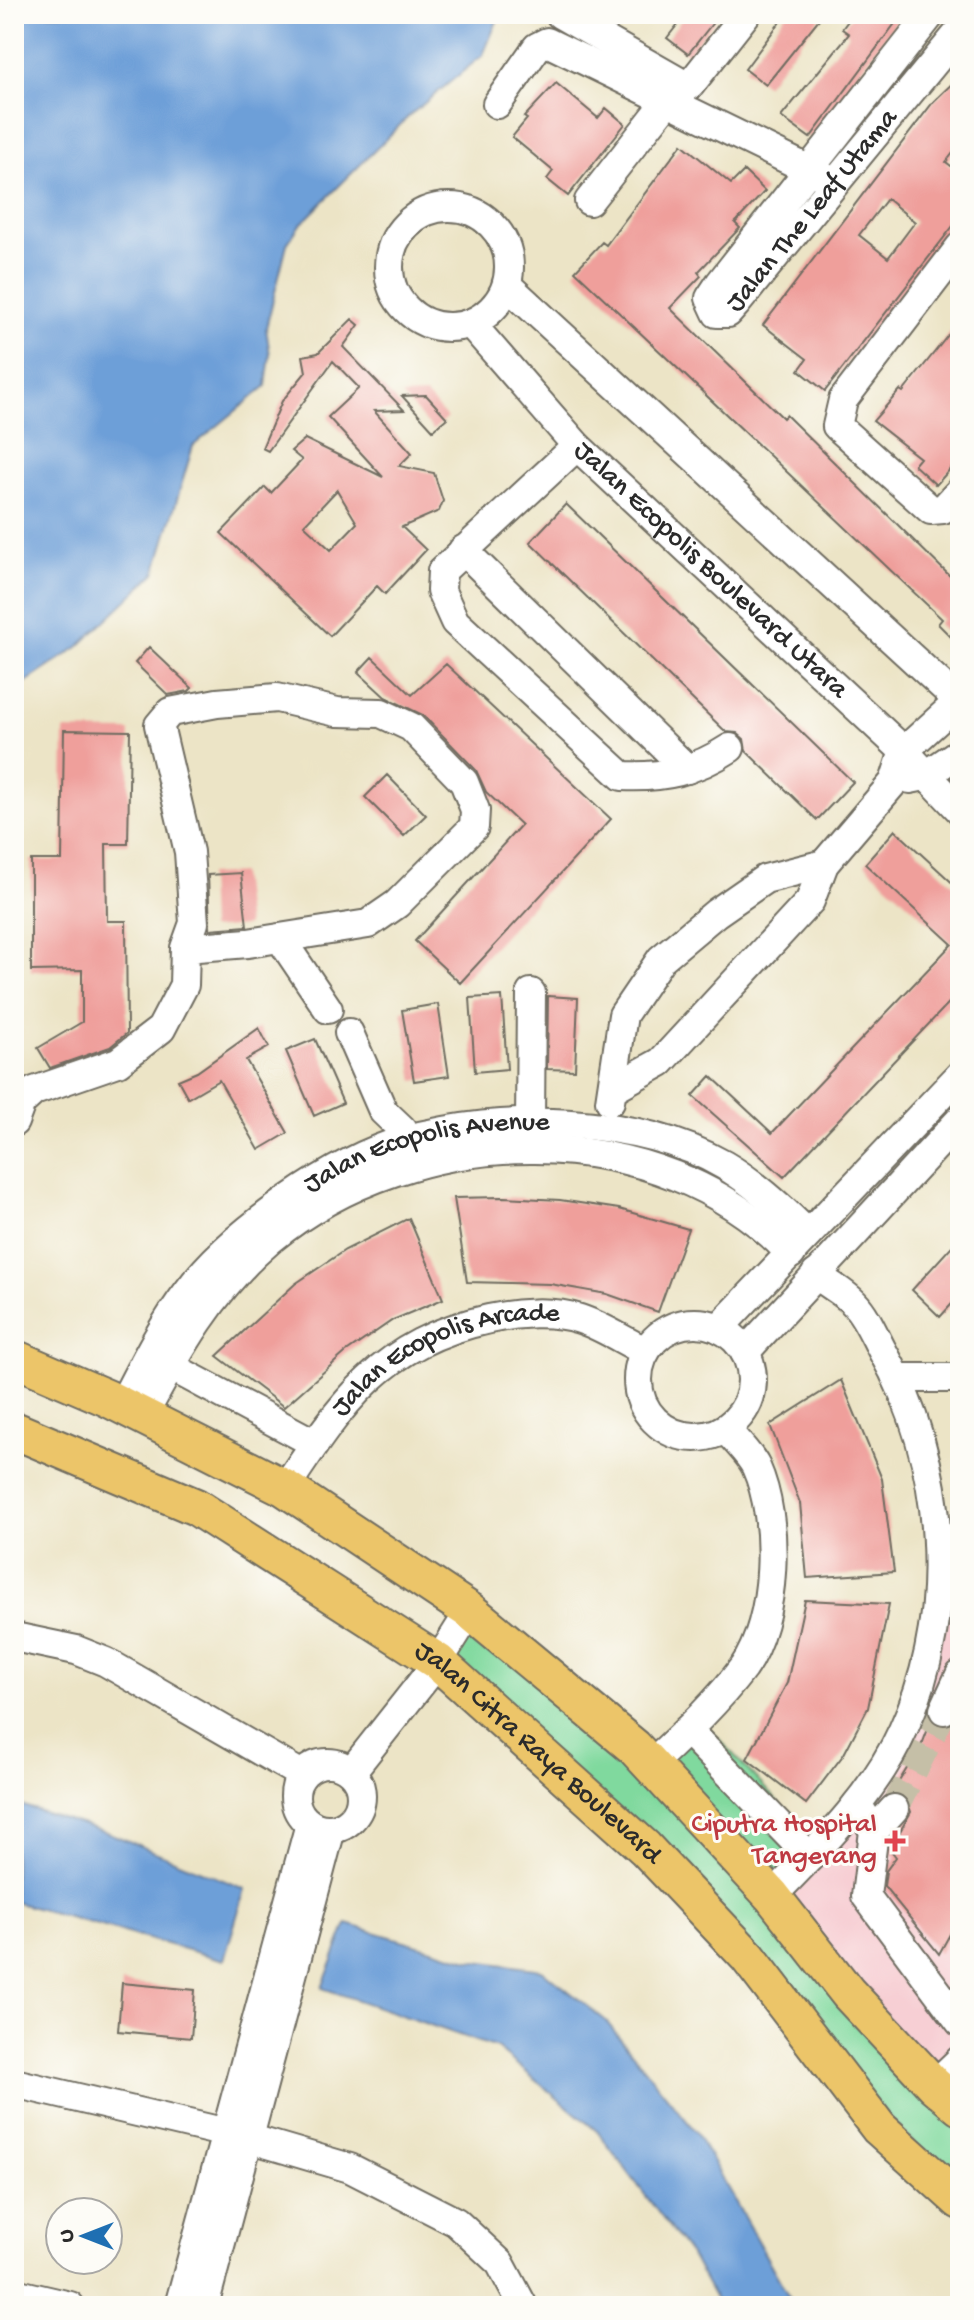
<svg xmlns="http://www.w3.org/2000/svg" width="974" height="2320" viewBox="0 0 974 2320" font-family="'Gochi Hand',sans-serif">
  <rect width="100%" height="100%" fill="#fdfcf7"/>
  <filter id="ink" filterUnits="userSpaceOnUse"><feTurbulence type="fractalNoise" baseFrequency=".0125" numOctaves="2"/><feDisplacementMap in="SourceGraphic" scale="16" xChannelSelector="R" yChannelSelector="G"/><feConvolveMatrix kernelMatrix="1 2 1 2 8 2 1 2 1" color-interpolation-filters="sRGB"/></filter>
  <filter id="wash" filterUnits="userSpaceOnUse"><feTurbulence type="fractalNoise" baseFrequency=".006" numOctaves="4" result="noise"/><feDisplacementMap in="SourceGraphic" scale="32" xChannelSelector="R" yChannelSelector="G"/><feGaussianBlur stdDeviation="1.8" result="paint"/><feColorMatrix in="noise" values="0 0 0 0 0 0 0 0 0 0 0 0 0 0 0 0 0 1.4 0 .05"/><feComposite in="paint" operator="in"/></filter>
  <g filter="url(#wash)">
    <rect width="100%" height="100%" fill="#ece4c6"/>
    <path fill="#f7cfd4" d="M944 1596 960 1598V2073L943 2087 785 1892 874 1790Z"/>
    <path fill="#80d99e" stroke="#568264" stroke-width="2" d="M470 1609 634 1748 960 2111V2194L644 1848 439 1663Z
      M704 1723 818 1845 772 1893 653 1765Z"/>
    <path fill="#6d9fd8" stroke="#4c6582" stroke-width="2" d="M14 14H500L483 55 410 115 299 226 287 244 266 328 270 355 266 386 193 446 155 573 78 647 14 690Z
      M14 1803 109 1833 245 1889 224 1960 14 1902Z
      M347 1924 469 1960 542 1970 605 2020 696 2132 794 2306H719L693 2259 598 2132 497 2048 322 1988Z"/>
    <g id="blocks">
      <path fill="#ef9f9b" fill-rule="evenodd" d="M686 14H707L715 20 688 54 667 38Z
        M786 14H823L766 85 745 69Z
        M853 14H902L810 138 781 117 849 34 842 29Z
        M960 76V144L946 162 960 173V217L825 391 799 370 807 359 763 325 934 101ZM887 199 915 222 888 258 859 235Z
        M556 83 598 118 606 108 625 124 568 196 547 179 553 171 512 137 527 119 524 117Z
        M682 144 731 184 744 171 765 191 735 223 740 228 698 272 701 276 670 308 783 418 786 415 960 586V646L938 624 942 619 575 271 602 242 606 245Z
        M352 319 359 325 343 347 404 410 374 411 412 453 399 466 434 473 443 501 439 511 402 527 426 550 385 594 377 586 330 636 221 533 265 487 271 493 302 460 291 451 305 439 383 477 328 417 359 388 333 361 268 451 262 448 282 401 306 372 303 356 318 353ZM337 490 357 523 331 550 304 525Z
        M960 320V458L936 485 914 465 920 458 873 421 900 390 903 392Z
        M426 395 447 418 433 430 402 396Z
        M566 504 853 782 817 820 746 751 744 739 737 733 726 732 530 542Z
        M149 647 192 688 189 691 168 695 135 663Z
        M372 657 412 695 446 664 611 819 460 983 415 941 521 825 486 792 476 770 423 715 385 697 358 672Z
        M64 730 130 731 128 844H106L107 921H126L127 1033 110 1047 50 1068 38 1048 82 1022V970L31 971V860H62Z
        M387 775 426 815 404 836 365 797Z
        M895 830 960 890V991L784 1177 693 1096 711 1076 772 1133 952 944 865 864Z
        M241 873 247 926 210 929 208 875Z
        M502 996 507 1069 475 1072 470 998Z
        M548 996 578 998 575 1070 547 1069Z
        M438 1004 449 1076 414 1081 402 1010Z
        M259 1028 269 1047 246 1060 288 1133 259 1150 219 1080 188 1098 178 1080 197 1072Z
        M315 1039 343 1103 314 1116 286 1051Z
        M503 1197 560 1200 619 1209 688 1229 658 1312 607 1294 550 1284 467 1282 454 1198Z
        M409 1218 443 1299 393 1320 345 1353 284 1407 217 1356 295 1284 345 1250Z
        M960 1237V1295L940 1317 912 1290Z
        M841 1380 882 1479 894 1572 807 1578 800 1503 770 1425Z
        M805 1600 889 1604 868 1708 844 1754 806 1804 747 1759 787 1683Z
        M960 1716V1916L939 1954 884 1886 886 1871 896 1857 890 1849 911 1812 906 1797 892 1793 923 1742 931 1721 946 1727Z
        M122 1983 195 1990 191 2038 118 2031Z"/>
    </g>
  </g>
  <g filter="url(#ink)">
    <use href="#blocks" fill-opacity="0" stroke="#6f6c61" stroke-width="2"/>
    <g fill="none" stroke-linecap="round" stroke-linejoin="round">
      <path stroke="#c5bfa7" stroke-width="28" stroke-dasharray="28 14" stroke-linecap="butt" d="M894 1809 944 1710"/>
      <defs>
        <g id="minor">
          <path d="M560 14 681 83 690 85 746 14"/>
          <path id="s1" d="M931 14 720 283 710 298 717 313H728L736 304 960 31"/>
          <path d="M497 104 537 47 547 42 826 178"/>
          <path d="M589 201 669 99"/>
          <circle cx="449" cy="267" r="60"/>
          <path d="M960 247 843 400 837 426 931 510 943 509 960 491"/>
          <path d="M507 285 960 702"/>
          <path id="s2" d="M471 324 577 446 904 751 960 810"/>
          <path d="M577 446 442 571 441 591 455 622 622 776C663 778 695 771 730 748"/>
          <path d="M463 550 687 769"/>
          <path d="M910 779 925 776 960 752"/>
          <path d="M280 938 328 1009"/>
          <path d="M349 1033 383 1111 402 1129 410 1154"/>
          <path d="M614 1088 661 1062 810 901 824 864 894 782 904 751 960 700"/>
          <path d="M610 1101 623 1015 661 959 716 913 765 879 824 864"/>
          <path d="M14 1122 21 1103 34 1091 118 1062 161 1029 184 985 185 948 194 923 189 852 159 725 170 712 217 703 277 698 337 712 381 713 411 727 464 782 475 810 474 827 397 904 368 924 248 943 185 948"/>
          <path d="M530 1124 531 993"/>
          <circle cx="695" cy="1380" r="57"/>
          <path d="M719 1328 960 1075"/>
          <path d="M745 1352 960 1120"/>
          <path d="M153 1357 314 1443"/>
          <path d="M898 1378H960"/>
          <path id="s3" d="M122 1405C142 1366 162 1325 189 1290 232 1232 335 1160 405 1140 500 1113 637 1115 724 1165 755 1183 783 1209 808 1234"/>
          <path d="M143 1416C178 1351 213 1288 270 1240 414 1120 659 1113 791 1254"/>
          <path id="s4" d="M285 1488C342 1402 382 1342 489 1319 516 1313 552 1310 580 1319 602 1326 624 1341 645 1351"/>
          <path d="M14 1637 76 1650 106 1662 302 1775"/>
          <path d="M944 1710 960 1675"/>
          <path d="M687 1730 810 1857"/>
          <circle cx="328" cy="1796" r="33"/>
          <path d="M650 1765C683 1734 716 1704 743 1668 777 1620 780 1520 756 1467 750 1454 735 1441 726 1429"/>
          <path d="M351 1772 438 1662 470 1611"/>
          <path d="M857 1804 874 1831 866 1896 960 2022"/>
          <path d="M874 1831 894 1809"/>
          <path d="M772 1896C820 1847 874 1795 903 1730 957 1612 946 1462 882 1350 874 1335 866 1315 854 1303 844 1292 827 1284 816 1274"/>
          <path d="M14 2083 248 2138 350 2168 456 2222 500 2263 523 2306"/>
          <path d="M934 2085 960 2060"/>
          <path d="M14 2293 70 2306"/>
          <path d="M179 2306 310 1824"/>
          <path d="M204 2306 331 1829"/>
        </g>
        <g id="major">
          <path d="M14 1358 107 1398 285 1488 470 1611 634 1747 772 1896 848 1993 934 2085 960 2107"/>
          <path id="s5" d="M14 1430 196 1507 438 1662 645 1848 748 1957 879 2128 960 2201"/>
        </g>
      </defs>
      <use href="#minor" stroke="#6f6c61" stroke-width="32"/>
      <use href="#major" stroke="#6f6c61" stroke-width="40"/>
      <use href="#minor" stroke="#fff" stroke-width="28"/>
      <use href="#major" stroke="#ecc569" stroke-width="36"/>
    </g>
  </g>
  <path fill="#e0444e" stroke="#fdfcf7" stroke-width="3" d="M891 1829h8v8h8v8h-8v8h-8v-8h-8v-8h8z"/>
  <g text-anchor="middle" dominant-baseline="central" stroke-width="6" stroke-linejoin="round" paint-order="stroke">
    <g font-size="28" fill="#2b2b2b" stroke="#fdfcf7">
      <text stroke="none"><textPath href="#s1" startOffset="520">Jalan The Leaf Utama</textPath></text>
      <text stroke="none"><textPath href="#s2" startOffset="344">Jalan Ecopolis Boulevard Utara</textPath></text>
      <text stroke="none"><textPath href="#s3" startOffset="418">Jalan Ecopolis Avenue</textPath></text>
      <text stroke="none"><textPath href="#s4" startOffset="218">Jalan Ecopolis Arcade</textPath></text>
      <text stroke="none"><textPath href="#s5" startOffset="620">Jalan Citra Raya Boulevard</textPath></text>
    </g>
    <g font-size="28" fill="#be3a42" stroke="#fdfcf7" text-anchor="end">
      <text x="877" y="1825">Ciputra Hospital<tspan x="877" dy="32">Tangerang</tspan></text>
    </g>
  </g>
  <rect width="974" height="2320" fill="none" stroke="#fdfcf7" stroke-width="48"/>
  <g transform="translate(84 2236) rotate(270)"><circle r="38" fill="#fdfcf7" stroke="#a9a8a5" stroke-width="2"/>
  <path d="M0-6L14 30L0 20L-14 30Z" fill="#1f6fb2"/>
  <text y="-12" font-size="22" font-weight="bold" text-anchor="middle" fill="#2b2b2b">U</text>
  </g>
</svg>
